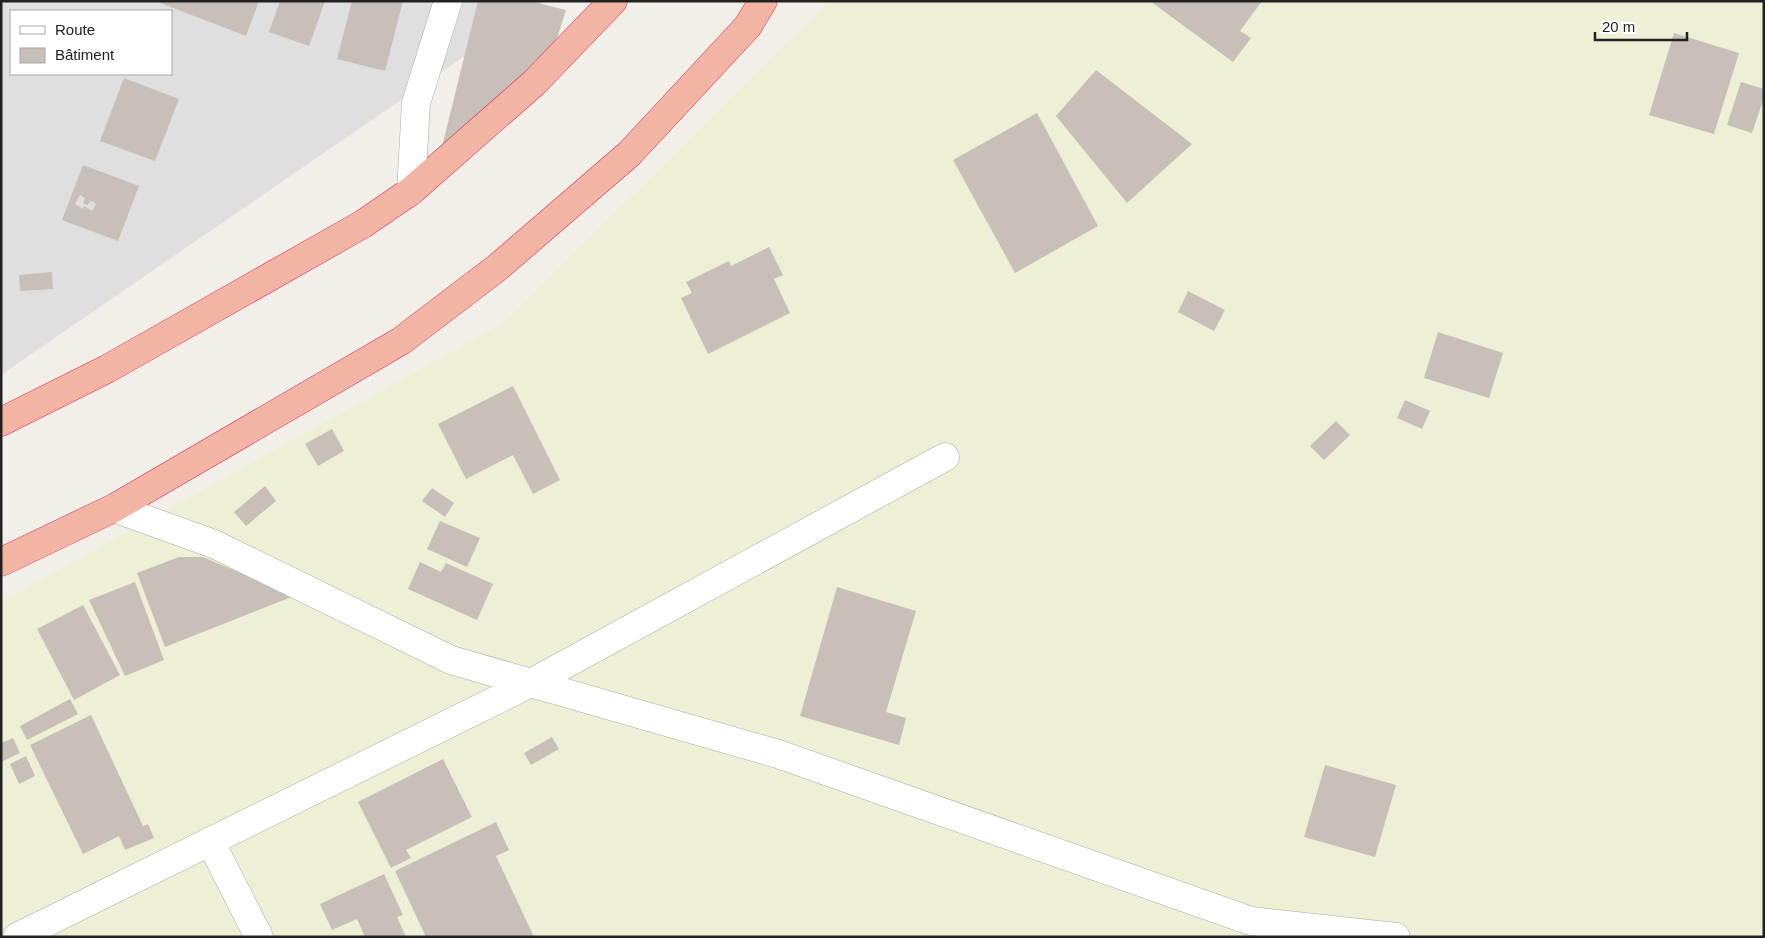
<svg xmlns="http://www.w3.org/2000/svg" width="1765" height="938" viewBox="0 0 1765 938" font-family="Helvetica,sans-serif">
  <rect width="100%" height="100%" fill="#f2efe9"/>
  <path fill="#e0dfdf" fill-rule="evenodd" d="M1 1H545L1 375ZM11 11H171V74H11Z"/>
  <path fill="#eef0d5" d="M830 1H1764V937H1V602L502 324Z"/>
  <path fill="#c7bfb8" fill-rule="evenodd" d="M155 1H259L246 36Z
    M280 1H325L309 46 269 32Z
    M352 1H403L385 71 337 59Z
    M478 1H530L566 10 548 67 440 155Z
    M1150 1H1262L1240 31 1251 38 1233 62Z
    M1674 33 1739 53 1714 134 1649 115Z
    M1096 70 1192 144 1127 203 1056 116Z
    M124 78 179 99 155 161 100 141Z
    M1741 82 1764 89V98L1752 133 1727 125Z
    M1037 113 1098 226 1015 273 953 160Z
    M83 165 139 186 118 241 62 220ZM80 195 85 198 83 203 87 205 91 201 96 204 92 211 84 206 83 209 75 204Z
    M769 247 783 275 774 279 790 313 708 354 681 298 692 293 686 282 729 261 731 266Z
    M52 272 53 289 20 291 19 275Z
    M1188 291 1225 310 1214 331 1178 312Z
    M1438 332 1503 353 1489 398 1424 378Z
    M513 386 560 480 533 494 513 455 466 479 438 424Z
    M1405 400 1430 411 1422 429 1397 418Z
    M1336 421 1350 435 1324 460 1310 446Z
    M332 429 344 451 318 466 305 444Z
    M265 486 276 501 246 526 234 512Z
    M432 488 454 503 445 517 422 501Z
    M440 521 480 538 467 567 427 549Z
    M179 557H203L294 596 165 647 137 573Z
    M420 562 441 572 446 563 493 584 477 620 408 589Z
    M135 582 164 660 125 676 89 600Z
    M837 587 916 611 886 712 906 718 899 745 800 716Z
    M83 605 120 675 74 700 37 629Z
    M70 699 78 714 27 740 20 726Z
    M91 715 143 826 148 824 154 838 125 850 119 836 83 854 30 745Z
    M552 737 559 749 531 765 524 753Z
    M13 738 20 753 1 762V743Z
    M26 756 35 776 19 784 10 764Z
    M443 759 472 817 406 850 411 858 391 868 358 802Z
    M1325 765 1396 785 1375 857 1304 837Z
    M496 822 509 850 496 856 534 937H426L395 871Z
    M384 874 403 915 397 917 406 937H361L364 935 357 919 332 930 320 904Z"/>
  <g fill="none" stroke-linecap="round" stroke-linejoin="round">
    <defs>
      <path id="minor" d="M411 191 416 103 448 1
        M114 508 214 544 451 660 778 754 1251 921 1396 937
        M210 841 259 937
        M17 937 531 683 945 457"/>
      <path id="trunk" d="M1 422 107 369 363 224 411 191 534 83 613 1
        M1 562 114 508 401 341 498 267 629 154 748 26 763 1"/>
    </defs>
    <use href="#minor" stroke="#a9a9a9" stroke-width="29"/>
    <use href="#trunk" stroke="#dc2a67" stroke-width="29"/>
    <use href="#minor" stroke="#fff" stroke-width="28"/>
    <use href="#trunk" stroke="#f2b4a3" stroke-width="28"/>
  </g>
  <rect width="1765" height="938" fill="none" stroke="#222222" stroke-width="5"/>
  <rect x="10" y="10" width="162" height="65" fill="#ffffff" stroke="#a7a7a7"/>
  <rect x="20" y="26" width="25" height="8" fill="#ffffff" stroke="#a7a7a7"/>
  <text x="55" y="35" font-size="15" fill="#222222">Route</text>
  <rect x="20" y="48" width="25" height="15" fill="#c7bfb8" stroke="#a7a7a7"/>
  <text x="55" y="60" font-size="15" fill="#222222">Bâtiment</text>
  <path d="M1595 32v8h92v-8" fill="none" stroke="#222222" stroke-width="2.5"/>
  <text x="1602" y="32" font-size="15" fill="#222222" stroke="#ffffff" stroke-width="4" paint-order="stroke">20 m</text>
</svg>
